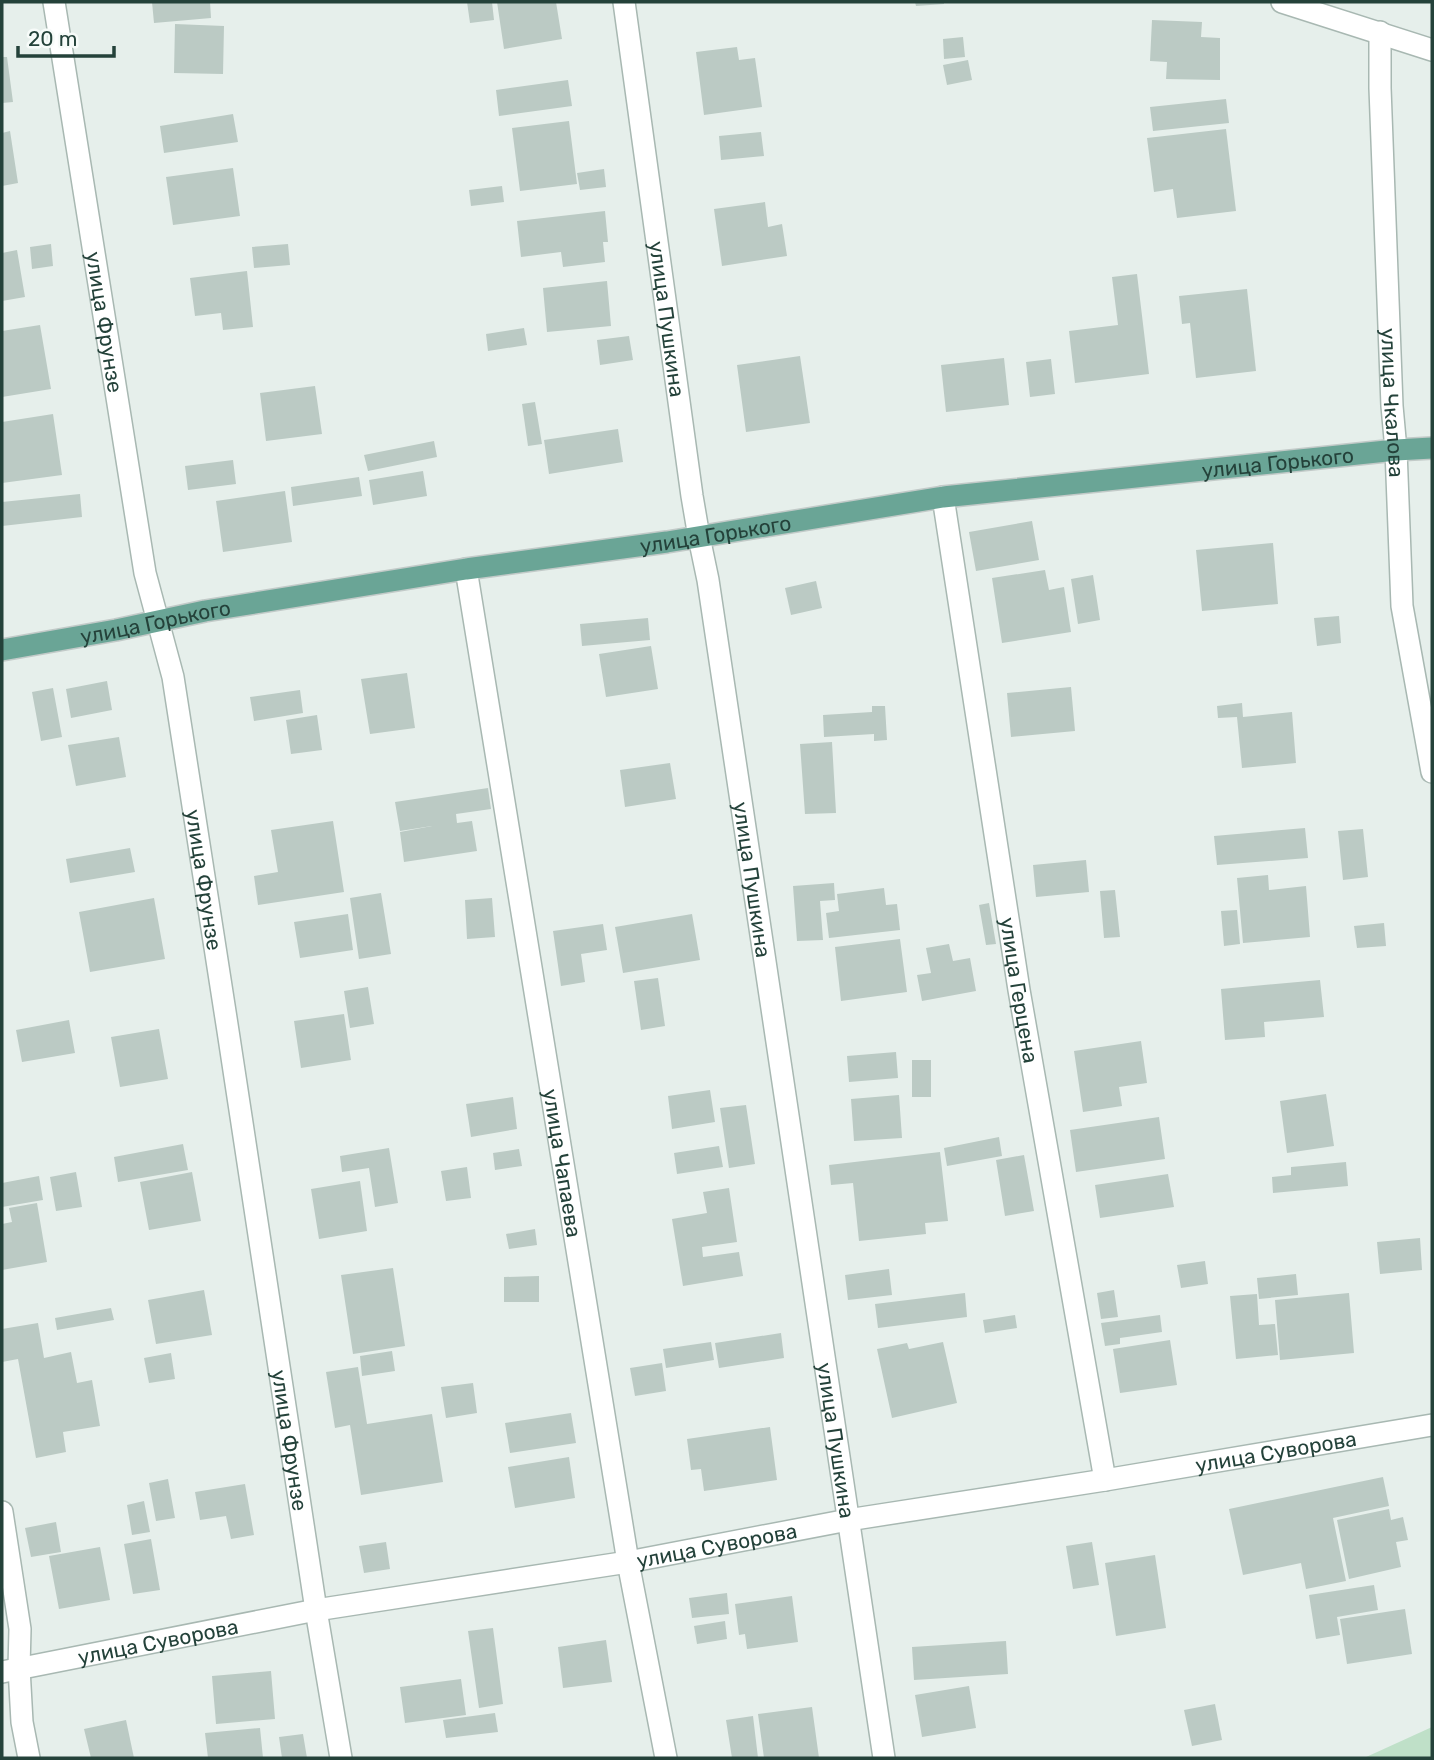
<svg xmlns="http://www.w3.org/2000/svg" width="1434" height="1760" viewBox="0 0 1434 1760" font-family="Rubik,sans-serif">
  <rect width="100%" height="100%" fill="#e6efeb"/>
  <path fill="#bfe0c8" d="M1432 1727V1758H1364Z"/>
  <path fill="#bbcac4" d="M152 2H210L211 18 154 23Z
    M467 2H492L494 20 470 23Z
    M497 2H556L562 39 504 49Z
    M915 2H944V4L916 6Z
    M1152 20 1202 22 1201 37 1220 38V80L1166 79 1167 62 1150 61Z
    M175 24 224 26 223 74 174 73Z
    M963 37 965 57 944 59 943 39Z
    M737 47 739 60 755 58 762 107 704 115 696 52Z
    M2 57H7L13 102 2 103Z
    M968 60 972 80 947 85 943 65Z
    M568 80 572 106 499 116 496 90Z
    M1226 99 1229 123 1153 131 1150 107Z
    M233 114 238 142 164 153 160 126Z
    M569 121 577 184 520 191 512 128Z
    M1226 129 1236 211 1177 218 1173 189 1154 192 1147 138Z
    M10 131 18 183 2 186V133Z
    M761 132 764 156 721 160 719 136Z
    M233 168 240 216 173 225 166 177Z
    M604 169 606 187 580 190 577 173Z
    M502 186 504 202 471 206 469 190Z
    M765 202 768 227 782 224 787 256 722 266 714 209Z
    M605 211 608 242H603L605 262 563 267 561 252 521 257 517 221Z
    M51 244 53 266 32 269 30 247Z
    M288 244 290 265 254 268 252 247Z
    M17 250 25 297 2 301V253Z
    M247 271 253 327 223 330 221 313 195 316 190 278Z
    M1137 274 1149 374 1075 383 1069 331 1118 325 1112 277Z
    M607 281 611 326 547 332 543 288Z
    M1247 289 1256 371 1196 378 1190 323 1182 324 1179 296Z
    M40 325 51 389 2 397V331Z
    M524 328 527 345 488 351 486 334Z
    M629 336 633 360 600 365 597 340Z
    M800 356 810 423 746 432 737 365Z
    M1004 358 1009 405 946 412 941 365Z
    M1051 359 1055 394 1030 397 1026 362Z
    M315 386 322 434 266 441 260 393Z
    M535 402 542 444 528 446 522 404Z
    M53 414 62 475 2 483V422Z
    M618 429 623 462 549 474 544 440Z
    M434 441 437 457 368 471 364 455Z
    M233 460 236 484 188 490 185 466Z
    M423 471 427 496 373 505 369 480Z
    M359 477 362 496 293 506 291 487Z
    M285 491 292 542 223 552 216 501Z
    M80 494 82 517 2 526V502Z
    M1032 521 1039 560 976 571 969 532Z
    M1273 543 1278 604 1202 611 1196 550Z
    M1045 570 1049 590 1064 587 1071 632 1002 643 992 578Z
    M1093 575 1100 620 1078 624 1071 579Z
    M816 581 822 608 791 615 785 588Z
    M1339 616 1341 643 1317 646 1314 618Z
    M648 618 650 640 582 646 580 624Z
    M651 646 658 689 606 697 599 654Z
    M407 673 415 728 370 734 361 679Z
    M107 681 112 710 71 718 66 689Z
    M1071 687 1075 731 1011 737 1007 693Z
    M53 688 62 737 41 741 32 692Z
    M300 690 303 713 254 721 250 697Z
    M1242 703 1243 717 1292 712 1296 763 1242 768 1237 717 1218 718 1217 706Z
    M872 706H885L887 740 874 741V734L824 737 823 715 872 712Z
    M317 715 322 750 291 754 286 720Z
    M119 737 126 777 76 786 68 745Z
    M832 742 836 813 805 814 800 744Z
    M670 763 676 799 625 807 620 770Z
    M488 788 491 809 456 814 457 823 472 821 477 851 404 862 400 832 432 826 400 831 395 802Z
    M333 821 344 892 258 905 254 876 278 872 271 830Z
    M1305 828 1308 858 1217 865 1214 836Z
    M1363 829 1368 877 1343 880 1338 831Z
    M130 848 135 872 70 883 66 859Z
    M1086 860 1089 892 1036 897 1033 865Z
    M1268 875 1269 890 1306 886 1310 937 1243 943 1237 878Z
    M834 883 835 900 820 901 823 940 797 941 793 886Z
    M884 888 886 905 897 904 900 930 829 938 826 913 839 911 837 894Z
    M1115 890 1120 937 1104 938 1100 891Z
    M381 893 391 954 359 959 350 898Z
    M154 898 165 959 90 972 79 912Z
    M492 898 495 937 467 939 465 900Z
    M989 903 996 944 986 945 979 905Z
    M1237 910 1240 944 1224 946 1221 911Z
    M348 914 353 950 300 958 294 922Z
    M692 914 700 960 623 973 615 927Z
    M1384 923 1386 946 1357 948 1354 926Z
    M603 924 607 950 581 954 585 982 561 986 553 931Z
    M900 939 907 992 841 1001 835 947Z
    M949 944 953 961 970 958 976 991 922 1001 917 975 931 973 926 948Z
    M658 978 665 1026 641 1030 634 981Z
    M1320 980 1324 1017 1264 1022 1265 1037 1225 1040 1221 989Z
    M368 987 374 1024 350 1028 344 991Z
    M344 1014 351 1060 301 1068 294 1021Z
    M69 1020 75 1053 22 1062 16 1030Z
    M159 1029 168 1079 120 1087 111 1037Z
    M1141 1041 1147 1083 1119 1087 1122 1106 1083 1112 1074 1051Z
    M896 1052 898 1078 849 1082 847 1056Z
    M912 1060H931V1097H912Z
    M710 1090 715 1122 672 1129 668 1096Z
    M1326 1094 1334 1146 1287 1153 1280 1101Z
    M899 1095 902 1138 854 1141 851 1099Z
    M513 1097 517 1129 471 1137 466 1104Z
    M746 1105 755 1164 729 1168 720 1108Z
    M1159 1117 1165 1159 1076 1172 1070 1130Z
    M999 1137 1002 1156 947 1166 944 1148Z
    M183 1144 188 1170 118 1182 114 1157Z
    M719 1146 723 1167 677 1174 674 1153Z
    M389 1148 398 1203 375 1207 369 1168 342 1172 340 1156Z
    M519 1149 522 1166 495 1170 493 1153Z
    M940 1152 948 1221 925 1223 926 1234 859 1241 853 1183 831 1185 829 1165Z
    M1024 1155 1034 1211 1005 1216 996 1160Z
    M1346 1162 1348 1186 1273 1193 1272 1177 1291 1175V1167Z
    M467 1167 471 1198 446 1201 441 1171Z
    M76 1172 82 1207 56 1211 50 1177Z
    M192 1172 201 1221 149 1230 140 1182Z
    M1168 1174 1174 1207 1100 1218 1095 1185Z
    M39 1176 43 1200 2 1207V1183Z
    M360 1181 367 1231 319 1239 311 1189Z
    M729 1188 737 1242 702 1247 703 1257 739 1252 743 1276 683 1286 672 1219 707 1213 703 1192Z
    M37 1203 47 1262 2 1270V1224L12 1222 9 1208Z
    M535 1229 537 1245 509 1249 506 1234Z
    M1420 1238 1422 1270 1380 1274 1377 1242Z
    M1205 1261 1208 1284 1181 1288 1177 1265Z
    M393 1268 405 1346 353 1354 341 1275Z
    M889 1269 892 1295 848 1300 845 1275Z
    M1296 1274 1298 1295 1259 1299 1257 1278Z
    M539 1276V1302H504V1277Z
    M204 1290 212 1335 156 1344 148 1300Z
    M1114 1290 1118 1317 1101 1319 1097 1293Z
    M965 1293 967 1317 878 1328 875 1304Z
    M1349 1293 1354 1353 1280 1360 1275 1300Z
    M1257 1294 1259 1325 1275 1324 1278 1355 1236 1359 1230 1296Z
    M111 1308 114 1320 57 1330 55 1318Z
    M1015 1315 1017 1328 985 1333 983 1320Z
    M1160 1315 1162 1332 1120 1338V1344L1105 1346 1101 1323Z
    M38 1323 44 1358 71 1352 77 1383 92 1380 100 1426 63 1432 66 1452 36 1458 18 1359 2 1362V1329Z
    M781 1333 784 1358 719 1368 715 1343Z
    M1170 1340 1177 1385 1120 1393 1113 1349Z
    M711 1342 714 1360 666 1368 663 1349Z
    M943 1342 957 1403 892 1418 877 1349 907 1343 909 1349Z
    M392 1351 395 1371 362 1376 360 1356Z
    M171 1353 175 1379 149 1383 144 1358Z
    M662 1363 666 1391 635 1396 630 1368Z
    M358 1367 367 1424 432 1414 443 1482 361 1495 350 1425 335 1428 326 1372Z
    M473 1383 477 1413 446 1418 441 1387Z
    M571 1413 576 1443 510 1453 505 1423Z
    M770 1427 777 1480 704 1491 701 1469 691 1470 687 1439Z
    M569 1457 575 1498 515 1508 508 1467Z
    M1383 1477 1389 1506 1333 1518 1346 1581 1306 1589 1301 1563 1243 1575 1229 1509Z
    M168 1479 175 1518 156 1521 149 1483Z
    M245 1484 254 1535 231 1539 226 1516 200 1520 195 1492Z
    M144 1501 150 1532 132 1535 127 1505Z
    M1389 1509 1391 1520 1403 1517 1408 1540 1396 1542 1401 1567 1349 1579 1337 1520Z
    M56 1522 61 1552 31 1557 25 1528Z
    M151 1539 160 1590 133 1594 124 1544Z
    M386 1542 390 1569 364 1573 359 1546Z
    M1092 1542 1099 1585 1073 1589 1066 1546Z
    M100 1547 110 1600 59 1609 49 1556Z
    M1155 1555 1166 1628 1116 1636 1105 1563Z
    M1374 1585 1378 1610 1337 1617 1340 1635 1316 1639 1309 1595Z
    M727 1593 729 1614 692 1618 689 1598Z
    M792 1596 798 1642 747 1649 745 1634 739 1635 735 1604Z
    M1405 1609 1412 1654 1347 1664 1340 1619Z
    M725 1621 727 1639 697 1644 694 1626Z
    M493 1628 503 1704 479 1708 468 1631Z
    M606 1640 612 1682 563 1688 558 1647Z
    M1006 1641 1008 1674 914 1680 912 1647Z
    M271 1671 275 1719 216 1724 212 1676Z
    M461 1679 466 1715 405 1723 400 1687Z
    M969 1686 976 1728 922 1737 915 1695Z
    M1215 1704 1222 1740 1192 1746 1184 1710Z
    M812 1707 819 1758H764L758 1714Z
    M495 1713 498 1732 446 1738 443 1720Z
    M753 1716 758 1758H732L726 1720Z
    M126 1720 134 1758H91L84 1729Z
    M260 1728 263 1758H208L205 1733Z
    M303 1734 307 1758H282L279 1737Z"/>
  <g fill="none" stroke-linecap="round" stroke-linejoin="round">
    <defs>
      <g id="minor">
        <path id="s1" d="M54 2 145 573 173 677 228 1031 316 1610 341 1758"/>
        <path id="s2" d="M624 2 692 496 699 537 708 580 884 1758"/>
        <path d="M1282 2 1432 50"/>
        <path id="s3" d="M1380 32V88L1392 406 1396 450 1402 606 1432 772"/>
        <path id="s4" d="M943 497 1019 990 1105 1480"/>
        <path id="s5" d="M466 569 628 1562 666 1758"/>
        <path d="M2 1512 20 1629 19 1668 22 1722 29 1758"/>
        <path id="s6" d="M2 1672 316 1610 628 1562 848 1520 1105 1480 1432 1425"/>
      </g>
      <g id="major">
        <path id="s7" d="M2 650 116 630 205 611 466 569 667 542 943 497 1396 450 1432 448"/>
      </g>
    </defs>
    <use href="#minor" stroke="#a8b8b2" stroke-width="24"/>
    <use href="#major" stroke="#c2cac8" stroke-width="24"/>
    <use href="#minor" stroke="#fff" stroke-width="21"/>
    <use href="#major" stroke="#6aa596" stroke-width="21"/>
  </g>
  <g text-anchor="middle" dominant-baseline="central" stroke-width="6" stroke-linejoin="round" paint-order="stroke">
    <g font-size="21" fill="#24423a" stroke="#f7fbf9">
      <text stroke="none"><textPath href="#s2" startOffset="320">улица Пушкина</textPath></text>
      <text stroke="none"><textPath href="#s1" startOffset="324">улица Фрунзе</textPath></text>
      <text stroke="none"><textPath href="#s3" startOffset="371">улица Чкалова</textPath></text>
      <text stroke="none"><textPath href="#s7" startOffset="1290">улица Горького</textPath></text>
      <text stroke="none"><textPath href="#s7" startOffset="723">улица Горького</textPath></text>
      <text stroke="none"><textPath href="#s7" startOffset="156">улица Горького</textPath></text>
      <text stroke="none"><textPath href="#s1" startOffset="891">улица Фрунзе</textPath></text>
      <text stroke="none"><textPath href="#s2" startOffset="887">улица Пушкина</textPath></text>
      <text stroke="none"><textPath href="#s4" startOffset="499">улица Герцена</textPath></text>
      <text stroke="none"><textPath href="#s5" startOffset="602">улица Чапаева</textPath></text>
      <text stroke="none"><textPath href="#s1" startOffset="1458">улица Фрунзе</textPath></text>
      <text stroke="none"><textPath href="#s2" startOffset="1454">улица Пушкина</textPath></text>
      <text stroke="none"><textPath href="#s6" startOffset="1293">улица Суворова</textPath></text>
      <text stroke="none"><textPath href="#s6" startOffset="726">улица Суворова</textPath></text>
      <text stroke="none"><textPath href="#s6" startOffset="159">улица Суворова</textPath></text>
    </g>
  </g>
  <rect width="1434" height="1760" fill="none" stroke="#24423a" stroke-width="7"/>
  <path d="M18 46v10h96v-10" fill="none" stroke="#24423a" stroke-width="3.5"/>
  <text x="28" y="46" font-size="21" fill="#24423a" stroke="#f7fbf9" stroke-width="5" paint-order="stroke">20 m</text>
</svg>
